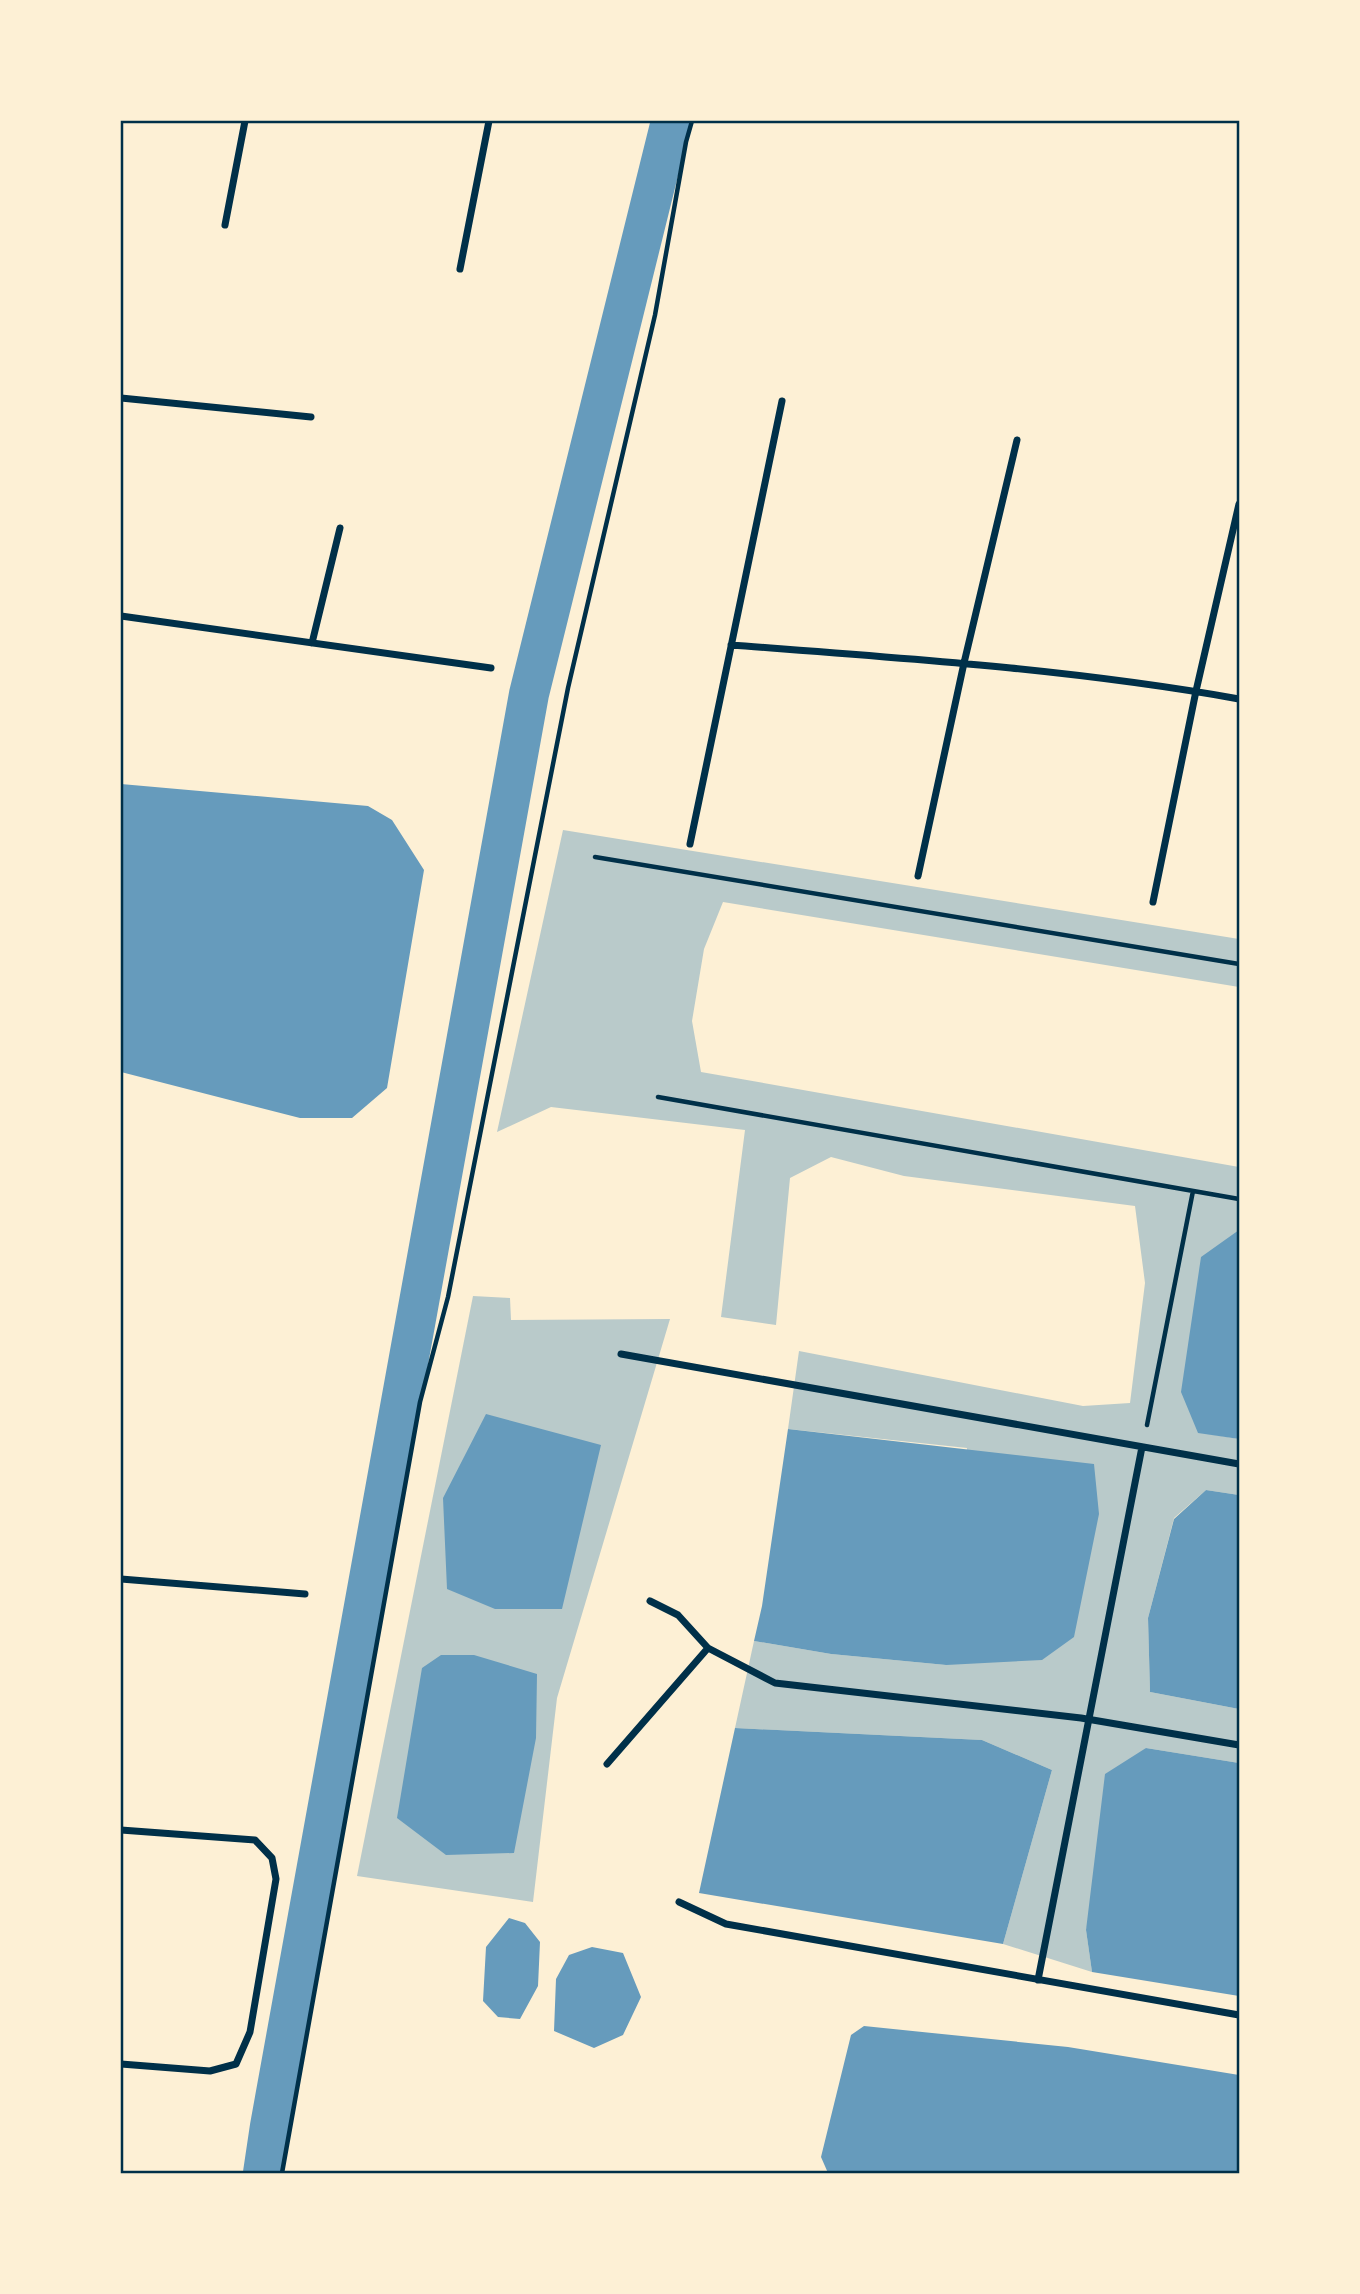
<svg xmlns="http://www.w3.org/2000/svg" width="1360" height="2294" viewBox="0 0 1360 2294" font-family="'Archivo Narrow',sans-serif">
  <rect width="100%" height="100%" fill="#fdf0d5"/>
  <path fill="#b9caca" d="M563 830 1239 939V987L723 902 704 949 692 1021 701 1072 1239 1167V1230L1198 1432 1239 1439V1495L1206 1490 1174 1518 1148 1618 1150 1692 1239 1709V1763L1146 1748 1086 1930 1092 1972 1003 1944 1052 1770 982 1740 735 1728 754 1641 831 1654 946 1665 967 1448 788 1429 799 1351 1083 1406 1130 1403 1145 1283 1135 1206 904 1176 831 1157 790 1178 776 1325 721 1317 745 1130 551 1107 497 1132Z
    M473 1296 510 1298 511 1320 670 1319 557 1698 533 1902 357 1876Z"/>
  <path fill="#669bbc" d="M121 784 368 806 392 820 424 870 387 1088 352 1118H300L121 1072Z
    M1239 1230V1439L1198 1433 1181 1392 1201 1257Z
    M486 1414 601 1445 562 1609H495L447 1589 443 1498Z
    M788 1429 1094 1464 1099 1514 1074 1637 1042 1660 946 1665 831 1654 754 1641 762 1606Z
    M1206 1490 1239 1495V1709L1150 1692 1148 1618 1174 1519Z
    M441 1655H474L537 1674 536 1738 514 1853 446 1855 397 1818 422 1668Z
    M735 1728 982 1740 1052 1770 1003 1944 699 1893Z
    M1146 1748 1239 1763V1996L1092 1972 1086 1930 1105 1774Z
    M509 1918 525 1923 540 1942 538 1986 520 2019 498 2017 483 2001 486 1947Z
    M592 1947 623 1953 641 1997 623 2035 594 2048 554 2031 556 1979 569 1955Z
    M864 2026 1068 2047 1239 2075V2173H828L821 2157 851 2035Z"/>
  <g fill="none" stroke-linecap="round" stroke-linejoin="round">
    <path stroke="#669bbc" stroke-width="40" d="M263 2173 270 2126 529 694 671 121"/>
    <path stroke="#003049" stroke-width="4.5" d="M595 857 1239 964
      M658 1097 1239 1199
      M1147 1425 1193 1191
      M282 2173 420 1402 448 1297 568 688 655 315 686 142 692 121"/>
    <path stroke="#003049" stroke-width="7" d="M225 225 245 121
      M460 269 489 121
      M121 398 311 417
      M121 616 491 668
      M312 643 340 528
      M731 645C901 658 1072 669 1239 699
      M690 844 782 401
      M918 876 964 663 1017 440
      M1153 902 1196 691 1239 504
      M621 1354 1239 1464
      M121 1579 305 1594
      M650 1601 678 1615 708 1648 775 1683 1081 1718 1239 1745
      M607 1764 708 1648
      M121 1830 255 1840 272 1858 276 1879 250 2032 236 2064 210 2071 121 2064
      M679 1902 726 1924 1239 2015
      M1038 1980 1142 1447"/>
  </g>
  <rect width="1360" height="2294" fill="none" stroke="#fdf0d5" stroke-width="245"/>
  <rect x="122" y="122" width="1116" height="2050" fill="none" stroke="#003049" stroke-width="2.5"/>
</svg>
